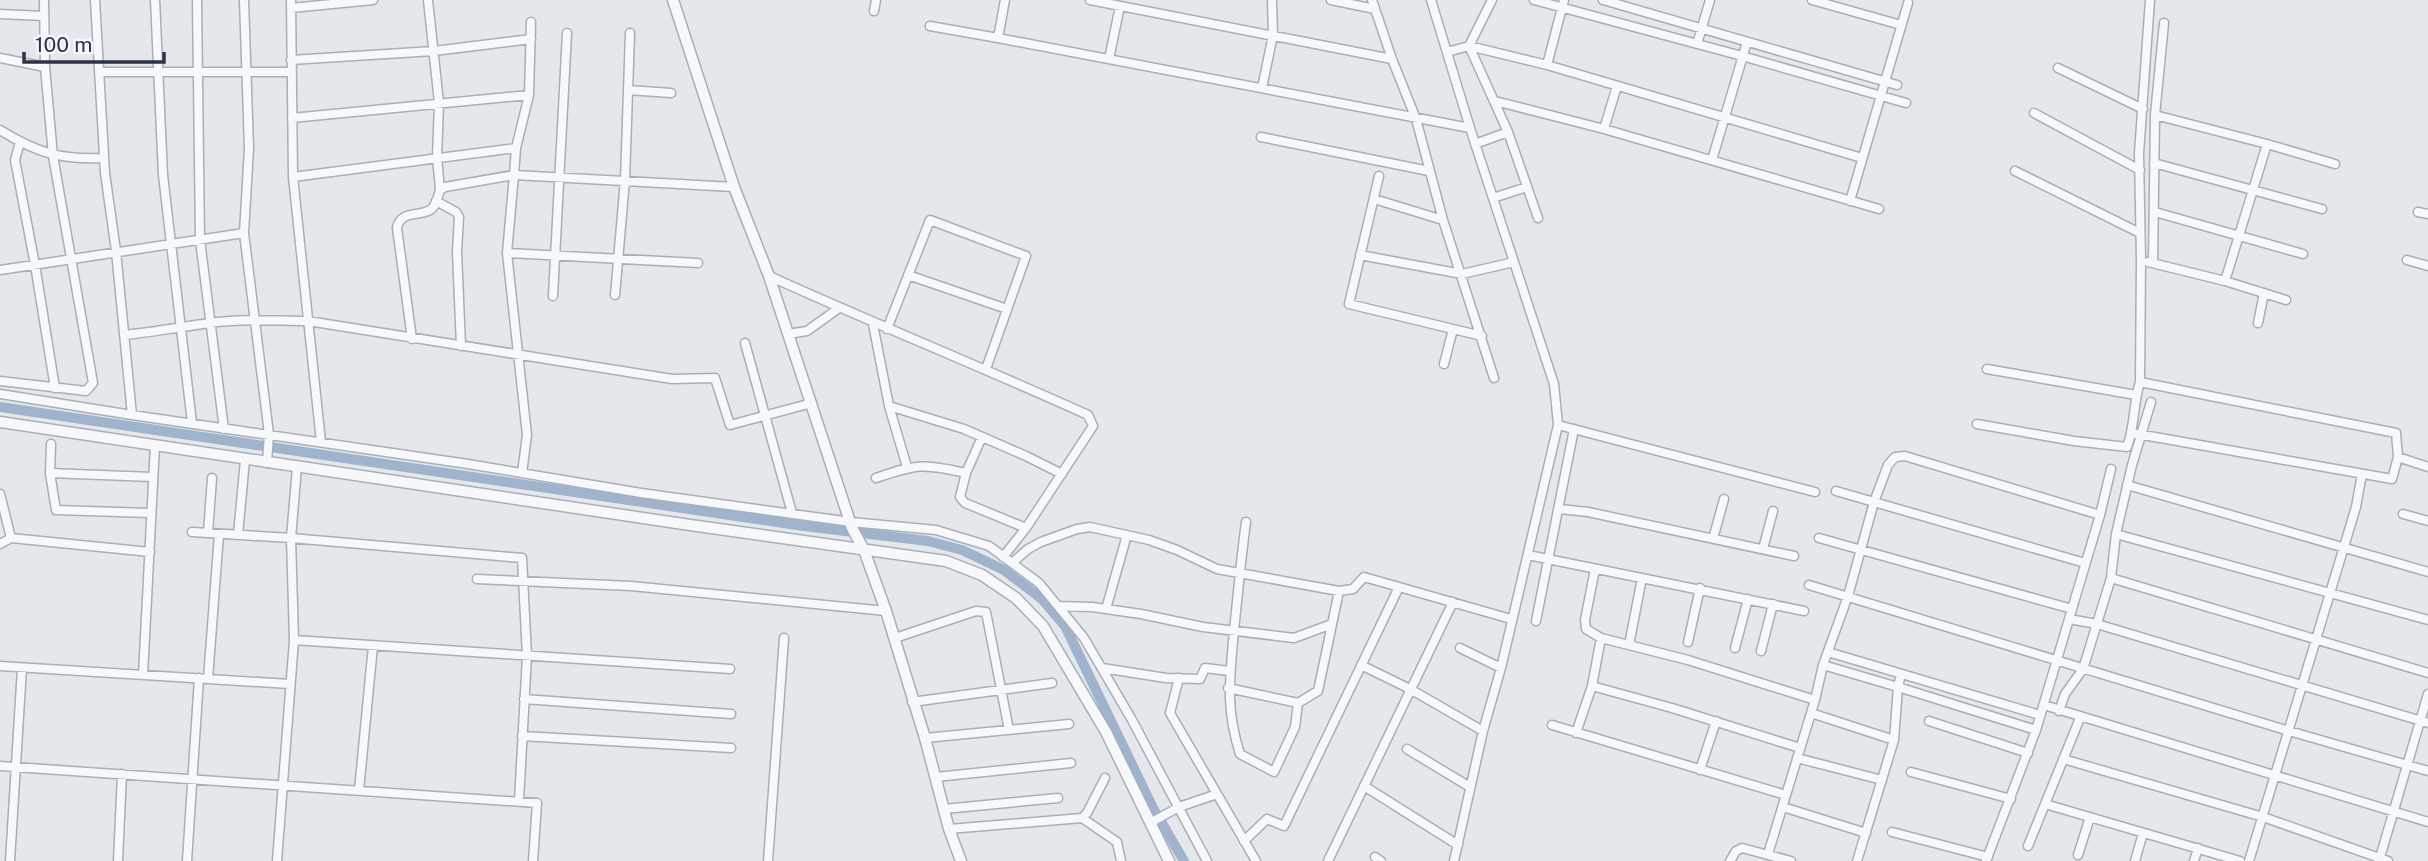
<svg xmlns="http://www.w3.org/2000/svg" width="2428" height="861" viewBox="0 0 2428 861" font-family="'Public Sans',sans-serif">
  <rect width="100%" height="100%" fill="#e4e7ec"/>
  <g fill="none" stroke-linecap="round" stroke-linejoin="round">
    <path stroke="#9fb4cc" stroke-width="10" d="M0 407 804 526 928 541 962 550 1004 570 1042 599 1065 626 1153 808 1184 861"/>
    <defs>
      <path id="minor" d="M95 0 105 173 116 251 132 415
        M155 0 163 175 192 423
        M197 0 200 240 224 429
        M244 0 249 148 244 233 269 434 267 463
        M291 0 293 177 321 442
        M428 0 439 103 437 157 440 190
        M1005 0 998 38 1470 128
        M1090 0 1392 59
        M1331 0 1375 9
        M1372 0 1392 59 1416 119 1443 220 1494 378
        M1431 0 1470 128 1554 384 1558 425 1501 668 1483 731 1454 861
        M1492 0 1469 46 1508 132 1538 218
        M1534 0 1742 56 1906 103
        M1603 0 1897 85
        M1812 0 1901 25
        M291 8 373 0
        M874 11 876 0
        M0 14 44 16
        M531 22 529 95 516 148 514 175 734 187
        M930 26 998 38
        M1697 44 1710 0
        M1447 52 1469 46 1547 65 1862 158
        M0 58 45 67
        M1109 59 1120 6
        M291 60 434 51 531 39
        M1547 65 1564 0
        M2058 68 2143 109
        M99 72H292
        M1262 88 1273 35 1272 0
        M628 90 671 93
        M1495 101 1604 129 1879 209
        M2034 113 2140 170
        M2155 115 2267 144 2225 281
        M292 118 529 95
        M1604 129 1617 86
        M0 130C37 153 61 160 104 158
        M1261 137 1429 171
        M20 142 15 160 35 265 55 388
        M1475 144 1508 132
        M2267 144 2335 164
        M1712 160 1747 42
        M2154 163 2322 209
        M2015 171 2140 233
        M1379 176 1349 304 1482 336
        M293 177 516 148
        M1493 198 1527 187
        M1374 199 1443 220
        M436 201 456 212 459 217 457 252 461 346
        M1850 201 1908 3
        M2155 212 2303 254
        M2418 212 2428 214
        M507 253 698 263
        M1360 255 1462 274 1514 262
        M2407 260 2428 266
        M2148 262 2225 281 2286 300
        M2153 263 2155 115 2164 23
        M0 270 244 233
        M908 275 1007 309
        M769 276C875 324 982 367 1088 415L1093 426 1026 528 1003 557
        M615 295 625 180 630 33
        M553 296 567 33
        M2258 323 2264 293
        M873 324 889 406 907 467
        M887 329 930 220 1026 256 986 369
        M788 334 807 331 839 308
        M124 335C153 332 181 327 210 323 242 318 276 321 308 321L672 379 715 378 730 425 812 403
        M412 339 397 228C401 210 418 217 430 210 436 207 438 196 440 190L445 187 514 175 507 253 527 435 522 473
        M745 343 792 513
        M1444 364 1453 329
        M1987 369 2136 395
        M0 381 86 391 93 383 53 156 45 67 44 0
        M0 394 132 415 468 464 641 493 851 522 936 530 989 546 1039 583 1084 638 1132 720 1207 861
        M889 406 964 429 1026 456 1062 474
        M1977 424 2074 441 2127 447C2135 426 2133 404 2140 382L2141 260 2139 153 2150 0
        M1558 425 1815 492
        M2132 433 2392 479 2398 457 2396 433 2140 382
        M982 437 966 473 960 497 965 503 1026 528
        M51 444 50 473 56 510 150 513
        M2398 457 2428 467
        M50 473 152 477
        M876 478C917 464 923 463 966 473
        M2127 485 2428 572
        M1836 491 2085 563
        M0 494 11 538
        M1560 509 1588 512 1794 556
        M2403 514 2428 521
        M1246 522C1241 558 1238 594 1234 630 1230 678 1225 707 1240 754L1274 772 1295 727 1298 703 1318 691 1339 591
        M192 532 291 538 522 558 527 656 519 801
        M208 533 212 478
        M2116 534 2428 620
        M238 535 245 460
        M1819 538 2072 609
        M1713 539 1724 499
        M0 544 11 538 150 552
        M1763 549 1773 511
        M1528 555 1804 611
        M1012 563 1028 549 1041 542 1077 529 1090 527 1149 540 1177 550 1217 569 1339 591 1353 589 1364 577 1399 587 1284 826 1267 819 1244 841
        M1595 569 1585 620 1586 629 1601 638
        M2111 578 2428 673
        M477 579 631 586 886 611
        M1809 585 2289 731 2428 771
        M1399 587 1511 619
        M1058 606 1092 607 1141 614 1203 627 1294 638 1332 624
        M1106 609 1127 535
        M2069 619 2097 624 2428 723
        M1536 621 1574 429
        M895 638 976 611 986 612 1009 730
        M294 640 730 669
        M1688 642 1700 588
        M1629 645 1642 578
        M1460 648 1501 668
        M1735 648 1748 599
        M1761 651 1773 604
        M1828 652 2040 715
        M1361 665 1410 689 1483 731
        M1823 665 1848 596 1874 502 1888 465 1895 457 1905 456 2100 515
        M0 666 290 684
        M1102 668 1166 678 1200 679 1205 668 1229 671
        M143 675 155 445
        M1179 678 1170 713 1256 861
        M208 679 219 534
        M1592 686 1672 708 1800 748
        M1228 688 1298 703
        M524 699 731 714
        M912 702 1052 683
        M2044 705 2428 822
        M2059 711 2065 694 2083 669 2111 578 2116 534 2132 465 2151 402
        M1811 713 1894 740
        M1929 721 2028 753
        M1552 725 1786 795
        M1576 733 1592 686 1601 638 1688 660 1815 700
        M522 736 731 748
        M925 738 1069 724
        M1407 749 1470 787
        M1797 758 1882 780
        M2063 759 2263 817 2388 861
        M0 766 537 803 533 861
        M1700 770 1716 721
        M1911 772 2011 799
        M936 777 1071 763
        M1364 786 1458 845
        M359 790 373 646
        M2045 804 2240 861
        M1783 807 1866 833
        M944 809 1058 798
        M1082 818 1117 842 1121 861
        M1150 823 1179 807 1217 794
        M949 829 1082 818 1087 813 1105 778
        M1892 832 1988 857
        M2028 846 2080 718
        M1768 854 1815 700 1823 665 1898 687 1901 674
        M2078 855 2090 817
        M1375 857 1381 861
        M10 861 22 668
        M118 861 122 774
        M187 861 199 678
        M277 861 294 640 291 538 297 467
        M768 861 784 638
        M1328 861 1453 602
        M1730 861 1736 851 1742 848 1791 861
        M1857 861 1894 740 1898 687 2036 730
        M1986 861 2036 730 2100 515 2111 469
        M2135 861 2143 833
        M2194 861 2198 848
        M2249 861 2356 507 2362 474
        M2379 861 2428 694"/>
      <path id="tertiary" d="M673 0 734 187 769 276 852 528 864 550 886 611 925 738 949 829 961 861
        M0 422 690 525 946 561 982 575 1016 598 1043 626 1106 732 1169 861"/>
    </defs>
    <use href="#minor" stroke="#a9aeb7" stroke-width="11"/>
    <use href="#tertiary" stroke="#a9aeb7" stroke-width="13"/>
    <use href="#minor" stroke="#f7f8fa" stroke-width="8"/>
    <use href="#tertiary" stroke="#f7f8fa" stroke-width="10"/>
  </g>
  <path d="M24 52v10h140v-10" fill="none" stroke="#2b3445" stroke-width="3.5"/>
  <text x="35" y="52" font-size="21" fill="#2b3445" stroke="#f4f6f9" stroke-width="5" paint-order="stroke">100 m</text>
</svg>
